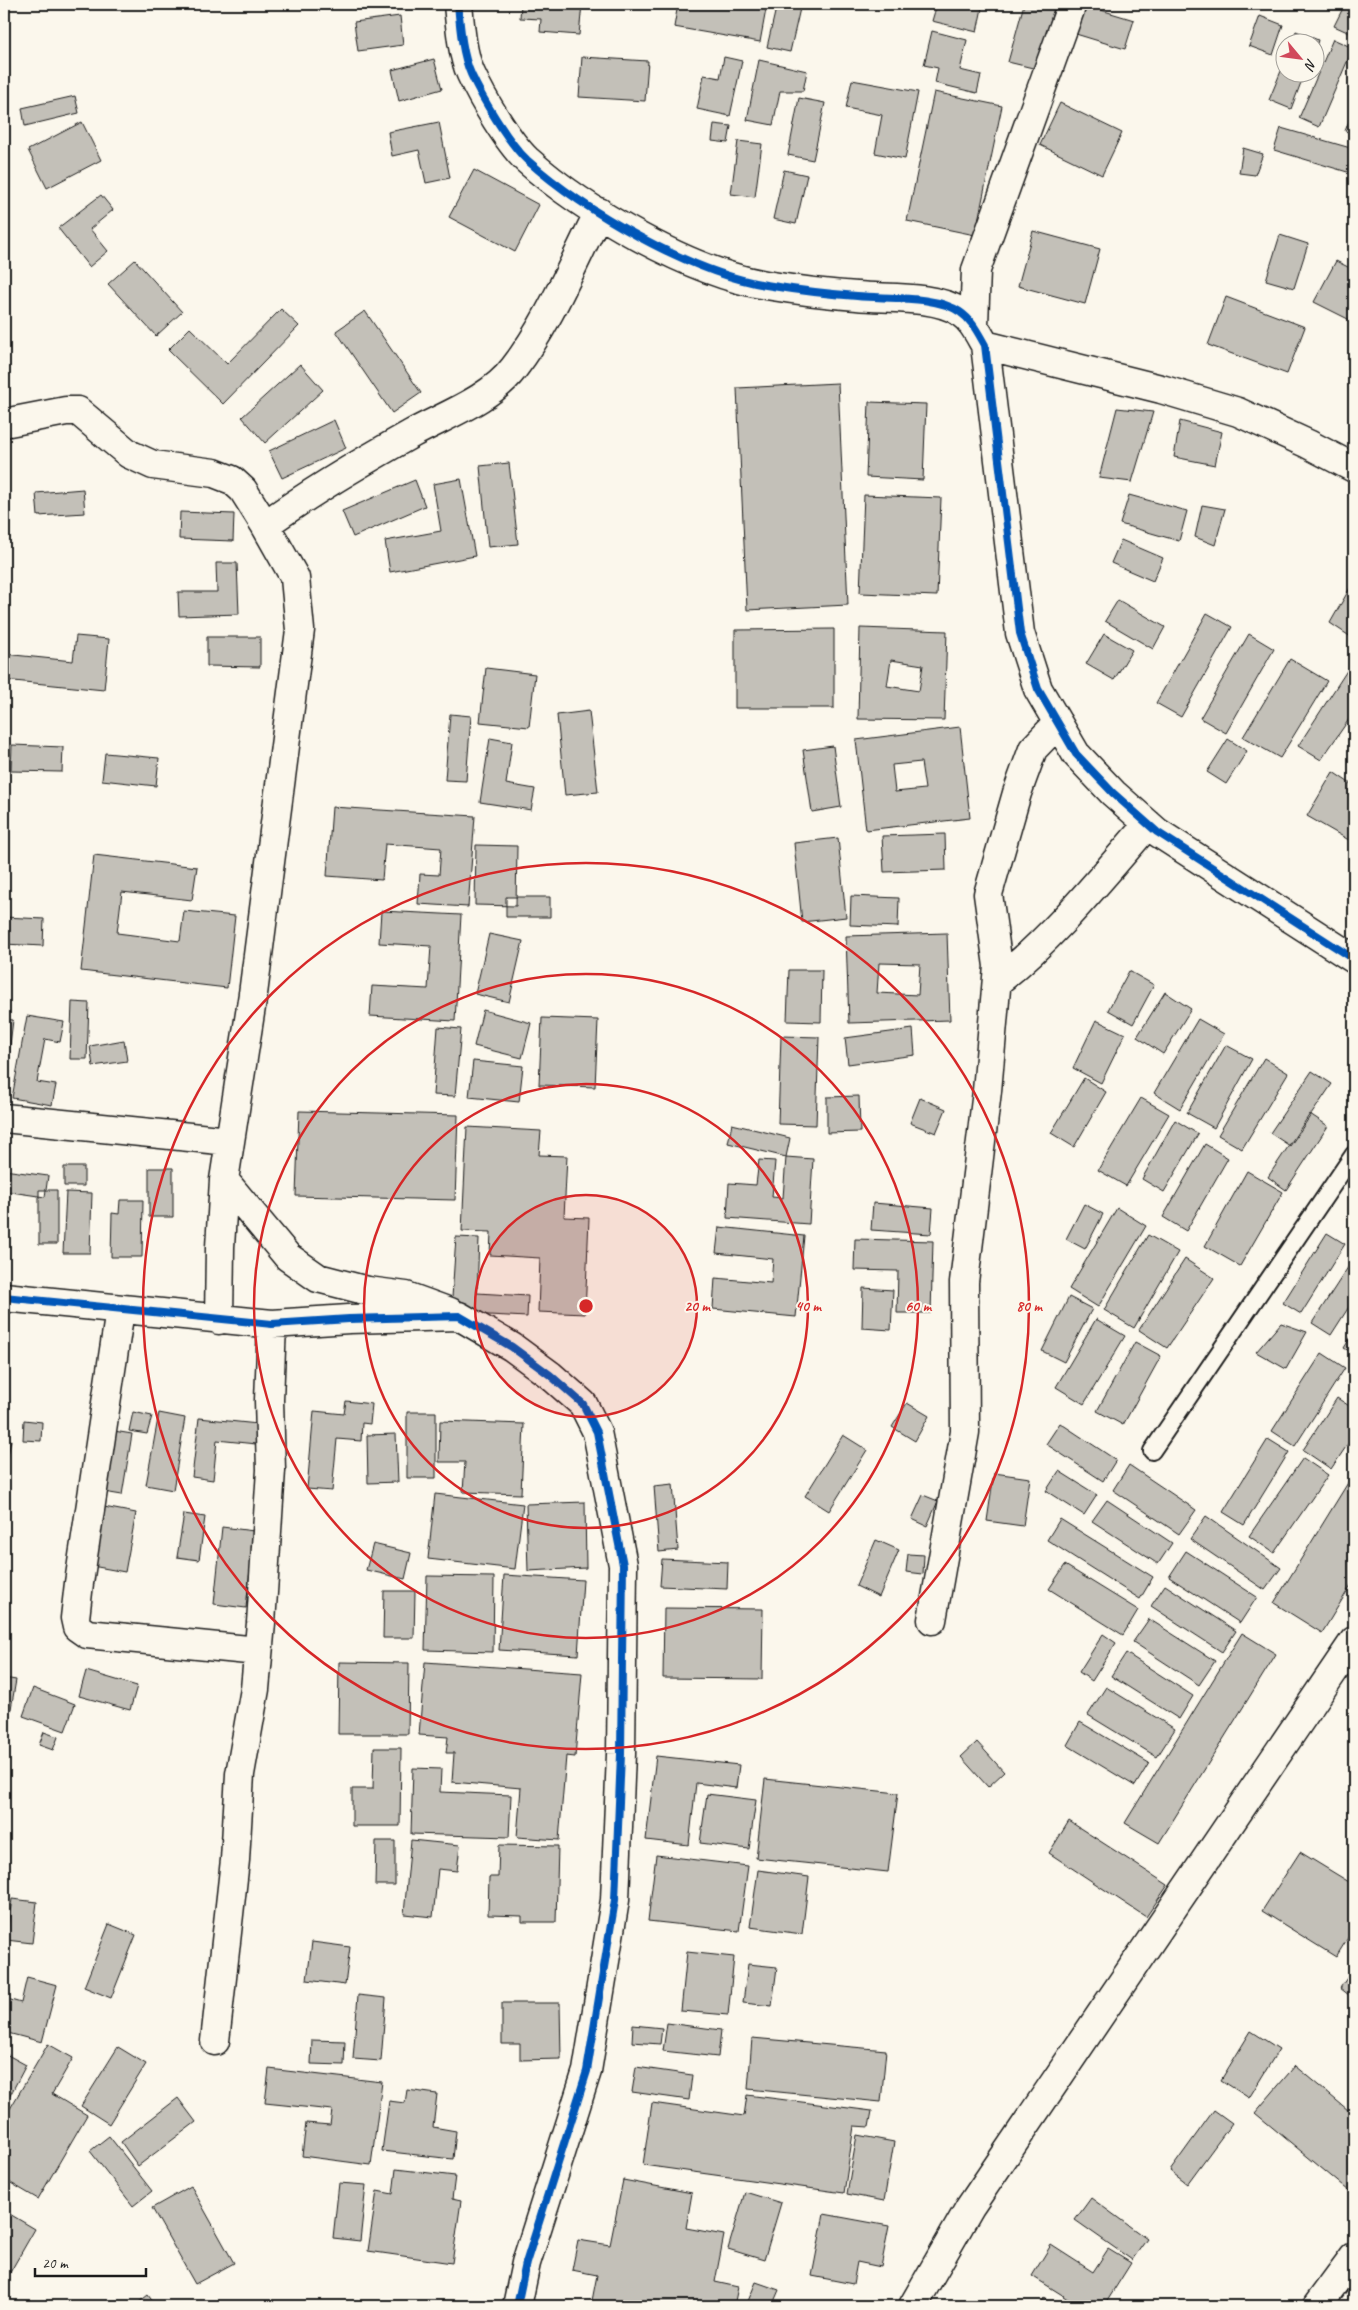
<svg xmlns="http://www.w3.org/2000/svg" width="1358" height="2310" viewBox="0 0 1358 2310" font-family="Caveat,sans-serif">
  <rect width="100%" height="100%" fill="#fbf7ec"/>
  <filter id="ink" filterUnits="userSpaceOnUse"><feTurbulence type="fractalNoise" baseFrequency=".02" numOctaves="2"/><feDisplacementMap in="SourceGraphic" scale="10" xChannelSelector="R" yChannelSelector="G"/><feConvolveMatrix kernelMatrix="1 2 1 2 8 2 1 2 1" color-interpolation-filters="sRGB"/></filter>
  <g filter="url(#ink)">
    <path fill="#c3c0b8" stroke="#1c1c1c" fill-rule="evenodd" d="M521 4H582L579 35 540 32 541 19 520 18Z
      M678 4H767L760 42 674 27Z
      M777 4H801L790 52 767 47Z
      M937 4H967L982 8 977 32 932 21Z
      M1024 4H1055L1037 69 1008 62Z
      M1081 4 1134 20 1125 49 1066 31Z
      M1345 4H1354V35L1334 26Z
      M400 16 403 45 358 51 354 22Z
      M1260 16 1283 25 1273 55 1249 46Z
      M932 31 967 40 960 70 981 75 977 93 935 83 938 68 924 65Z
      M1296 31 1318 40 1316 47V42H1292Z
      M1333 39 1353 48 1319 127 1299 118Z
      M582 57 648 61 645 101 579 97Z
      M724 57 742 61 730 116 697 109 704 75 720 78Z
      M434 59 442 89 399 101 392 70Z
      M1286 59V72H1305L1291 109 1269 100Z
      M759 60 807 71 803 91H780L773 125 747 120Z
      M852 80 918 92 905 159 875 153 882 115 846 108Z
      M934 92 1002 106 975 235 907 221Z
      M75 96 79 113 25 126 22 108Z
      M799 98 825 103 813 160 788 155Z
      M1060 103 1122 133 1102 175 1040 145Z
      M1354 109V134L1345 131Z
      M82 122 101 160 47 188 28 150Z
      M439 122 450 178 426 183 419 150 392 156 388 132Z
      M714 124 731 126 728 143 712 141Z
      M1281 128 1354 149V174L1274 150Z
      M738 141 762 144 755 197 731 194Z
      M1243 148 1263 154 1255 175 1239 173Z
      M474 170 539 205 515 252 449 217Z
      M784 170 807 175 796 224 773 219Z
      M101 195 113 210 90 229 108 251 89 267 58 228Z
      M1033 231 1100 249 1085 304 1018 286Z
      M1280 235 1308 244 1294 288 1266 280Z
      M135 260 182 312 156 336 108 284Z
      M1336 261 1354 270V322L1314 302Z
      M1226 297 1305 327 1287 374 1208 345Z
      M281 309 299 326 223 404 168 350 190 328 227 364Z
      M365 311 421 393 392 413 336 331Z
      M300 364 323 390 265 443 242 417Z
      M838 383 848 605 747 610 737 388Z
      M869 402 926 404 923 480 866 477Z
      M1117 408 1153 412 1132 482 1099 478Z
      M334 420 346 448 282 478 269 451Z
      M1180 421 1222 432 1215 465 1174 457Z
      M509 463 518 544 488 547 480 466Z
      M461 479 475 556 390 572 385 541 441 531 433 484Z
      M415 480 425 506 353 537 342 511Z
      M83 489 85 513 38 516 36 493Z
      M864 495 941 498 937 596 860 593Z
      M1129 495 1187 511 1179 541 1120 524Z
      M1202 505 1225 509 1215 545 1195 537Z
      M180 512 234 514 233 541 179 539Z
      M1121 540 1163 558 1153 581 1111 563Z
      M216 563H237L239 614 179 616 178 592H217Z
      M1354 581V639L1330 623Z
      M1118 600 1165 627 1153 649 1105 621Z
      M1207 613 1232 627 1181 717 1156 703Z
      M860 628 947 631 944 720 858 719Z
      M834 629V708H735V630Z
      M1104 634 1132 650 1114 680 1086 664Z
      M1249 634 1274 649 1226 733 1200 718Z
      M76 636 109 639 104 690 4 680V654L73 661Z
      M207 637H260V667L207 666Z
      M1290 659 1327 681 1280 758 1243 737Z
      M891 660 923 665 919 691 887 686Z
      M486 668 535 674 529 727 480 722Z
      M1348 669 1354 673V712L1321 760 1298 746Z
      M589 711 598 792 565 795 557 715Z
      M450 714 471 716 466 781 445 780Z
      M960 727 970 818 866 830 856 740ZM921 762 925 789 895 792 892 765Z
      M490 738 512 742 506 784 535 789 531 810 480 802Z
      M1228 739 1247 751 1226 784 1207 772Z
      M12 745 63 747 62 772 11 771Z
      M833 746 841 807 812 812 803 750Z
      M105 753 159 758 156 786 102 780Z
      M1333 772 1354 786V843L1307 816Z
      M332 807 475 816 468 907 418 904 420 874 439 875 441 848 385 844 382 880 327 876Z
      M945 834 946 870 884 872 882 836Z
      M838 838 846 917 802 922 794 843Z
      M476 845 517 846 516 906 475 905Z
      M94 855 197 867 192 900 122 892 117 933 180 941 184 911 235 916 227 988 81 971Z
      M851 896 899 898 898 927 850 925Z
      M506 897H550V917H506Z
      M381 911 461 915 455 1021 370 1016 372 986 428 989 431 946 379 943Z
      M4 917 44 919 43 946 4 944Z
      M947 933 950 1020 849 1023 846 936ZM879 963 920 964 918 995 877 993Z
      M489 934 523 941 509 1002 475 994Z
      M789 970H822L821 1022 787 1021Z
      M1129 971 1154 985 1133 1024 1108 1010Z
      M1165 992 1191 1009 1163 1054 1137 1037Z
      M72 1002 89 1003 87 1059H70Z
      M483 1010 531 1023 522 1058 474 1046Z
      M27 1016 64 1022 60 1042 45 1039 37 1082 56 1085 52 1105 12 1098Z
      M542 1018 598 1020 595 1087 539 1085Z
      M4 1019 13 1020 6 1078H4Z
      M1198 1019 1224 1034 1180 1109 1154 1093Z
      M1096 1020 1125 1034 1101 1083 1073 1068Z
      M438 1027 461 1029 455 1096 433 1095Z
      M913 1029 915 1055 848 1064 845 1038Z
      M781 1036 819 1037 816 1125 778 1124Z
      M124 1040 127 1061 93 1066 90 1046Z
      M1226 1045 1252 1059 1214 1128 1187 1113Z
      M1264 1058 1288 1073 1242 1149 1218 1135Z
      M473 1061 523 1066 519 1102 469 1097Z
      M1312 1071 1332 1084 1290 1146 1270 1133Z
      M1084 1078 1106 1092 1074 1147 1051 1133Z
      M859 1096 860 1132 827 1133V1097Z
      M920 1098 946 1109 936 1133 910 1123Z
      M1141 1098 1169 1114 1126 1186 1098 1170Z
      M299 1111 458 1115 455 1200 296 1196Z
      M1310 1114 1328 1126 1286 1190 1268 1177Z
      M1175 1120 1198 1134 1164 1192 1142 1179Z
      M732 1124 790 1138 786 1157 728 1143Z
      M467 1127 541 1131 539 1155 567 1156 564 1217 589 1218 585 1314 538 1312 540 1258 490 1255 491 1232 462 1231Z
      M1205 1144 1228 1158 1186 1231 1163 1217Z
      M786 1157 813 1159 809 1224 727 1218 729 1183 756 1185 759 1160 775 1161 772 1197 783 1198Z
      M64 1167H84V1186H64Z
      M149 1168H173V1217H149Z
      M4 1170 48 1176 45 1197 4 1191Z
      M1247 1171 1283 1192 1240 1266 1205 1246Z
      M39 1190H57V1244H39Z
      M66 1192 92 1193 90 1253H63Z
      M120 1200H143L142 1257H111L112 1213 119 1214Z
      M873 1203 933 1208 931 1234 871 1230Z
      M1084 1204 1103 1214 1085 1249 1066 1239Z
      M1117 1208 1146 1226 1098 1307 1069 1289Z
      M719 1227 804 1236 796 1317 713 1309 715 1278 771 1283 773 1259 716 1253Z
      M1327 1233 1345 1244 1301 1314 1283 1303Z
      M1148 1235 1178 1252 1134 1328 1104 1310Z
      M456 1237 479 1238 477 1293 528 1296 527 1317 451 1313Z
      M855 1239 933 1241 931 1313H897L898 1271 854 1270Z
      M1354 1258V1299L1331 1335 1312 1323Z
      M1185 1259 1214 1278 1167 1348 1139 1330Z
      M863 1288 893 1290 891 1330 862 1328Z
      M1069 1297 1092 1309 1064 1362 1042 1351Z
      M1096 1319 1125 1336 1084 1404 1056 1387Z
      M1281 1323 1307 1332 1286 1369 1256 1352Z
      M1354 1332V1354L1344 1348Z
      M1135 1342 1161 1356 1123 1425 1097 1411Z
      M1322 1353 1345 1368 1295 1446 1272 1431Z
      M1337 1398 1354 1409V1435L1331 1469 1303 1450Z
      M346 1401 372 1404 370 1424 362 1423 361 1441 337 1439 332 1491 307 1489 314 1411 344 1414Z
      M907 1403 929 1416 915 1441 892 1427Z
      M133 1412 152 1416 147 1434 129 1431Z
      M407 1412H436V1478H407Z
      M159 1413 185 1418 173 1490 146 1485Z
      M199 1418 258 1424 256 1444 217 1440 213 1480 192 1477Z
      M24 1420 42 1422 41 1441 23 1440Z
      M440 1421 524 1424 521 1494 463 1492 465 1462H439Z
      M1060 1423 1116 1460 1103 1481 1046 1444Z
      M114 1431 132 1434 122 1495 104 1492Z
      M396 1434 398 1482 368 1483 367 1435Z
      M843 1435 867 1450 829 1511 805 1496Z
      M4 1438 11 1440 4 1478Z
      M1268 1439 1289 1452 1244 1525 1223 1512Z
      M1303 1458 1328 1475 1274 1553 1249 1536Z
      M1129 1465 1196 1510 1179 1534 1113 1490Z
      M1059 1471 1097 1495 1084 1515 1046 1491Z
      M994 1473 1030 1478 1023 1526 987 1521Z
      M1354 1473V1580L1322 1633 1274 1603Z
      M673 1484 678 1550 659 1552 654 1486Z
      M435 1494 523 1504 515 1569 428 1559Z
      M923 1495 938 1501 927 1526 912 1519Z
      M1107 1500 1172 1543 1158 1564 1092 1521Z
      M585 1502 586 1568 528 1571 526 1504Z
      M104 1507 136 1513 125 1572 92 1566Z
      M184 1514 205 1517 199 1560 177 1557Z
      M1206 1516 1281 1568 1265 1590 1190 1539Z
      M1060 1519 1153 1577 1140 1599 1047 1540Z
      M222 1527 254 1531 246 1608 214 1604Z
      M876 1540 899 1550 879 1597 856 1586Z
      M373 1544 411 1553 405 1579 366 1570Z
      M1186 1551 1257 1597 1240 1623 1169 1577Z
      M908 1554 924 1555 923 1574 906 1572Z
      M662 1559 728 1562 727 1589 660 1586Z
      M1065 1565 1138 1610 1123 1635 1049 1589Z
      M504 1575 583 1580 578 1655 499 1650Z
      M427 1576 494 1577 493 1652 425 1650Z
      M1165 1585 1236 1631 1222 1652 1151 1606Z
      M384 1591H415L414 1638H383Z
      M664 1608 763 1609 762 1679 663 1678Z
      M1149 1619 1215 1661 1199 1685 1133 1642Z
      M1242 1633 1276 1654 1159 1843 1125 1823Z
      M1103 1634 1116 1643 1092 1681 1079 1672Z
      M1126 1653 1193 1696 1179 1719 1111 1676Z
      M339 1662 409 1663 408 1734H338Z
      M425 1662 582 1673 575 1757 566 1756 559 1840 517 1837 521 1788 452 1782 454 1753H446L448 1737 419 1735Z
      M86 1671 137 1686 130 1710 79 1696Z
      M4 1678 16 1680 4 1749Z
      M1106 1687 1175 1729 1157 1757 1088 1715Z
      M33 1688 75 1704 65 1731 23 1716Z
      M1080 1722 1149 1763 1135 1786 1067 1745Z
      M44 1732 58 1737 53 1750 39 1745Z
      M977 1742 1004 1772 988 1787 961 1757Z
      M374 1748H401L400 1826H352V1789H373Z
      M656 1756 739 1765 736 1788 696 1783 689 1845 646 1840Z
      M413 1768 441 1769 440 1792 511 1795 509 1837 411 1834Z
      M765 1779 898 1793 888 1872 756 1858Z
      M707 1794 756 1800 749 1849 700 1843Z
      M1069 1821 1168 1885 1146 1917 1049 1853Z
      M411 1840 460 1845 457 1871 438 1869 433 1917 404 1914Z
      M376 1841H395V1885H375Z
      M499 1845 558 1846 556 1922H522V1916L488 1915 489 1877H498Z
      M1300 1852 1354 1885V1928L1336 1957 1262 1911Z
      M656 1855 748 1866 739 1931 648 1921Z
      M758 1870 809 1877 802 1934 750 1927Z
      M12 1899 37 1902 32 1943 6 1940Z
      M109 1924 136 1935 111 1998 84 1987Z
      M312 1942 350 1947 345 1985 307 1980Z
      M687 1952 734 1957 728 2015 681 2011Z
      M748 1964 777 1967 772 2006 743 2003Z
      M1354 1968V1999L1340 1988Z
      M27 1977 57 1985 42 2042 4 2032V1998L21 2003Z
      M358 1995 386 1998 381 2061 353 2059Z
      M502 2003H560L561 2059 520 2060V2044H502Z
      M667 2023 721 2030 718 2057 663 2051Z
      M633 2025 662 2028 660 2044 632 2042Z
      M1251 2031 1279 2049 1249 2098 1221 2080Z
      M752 2038 886 2050 881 2102 748 2089Z
      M312 2040 345 2041 344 2065 311 2064Z
      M48 2044 73 2058 52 2094 87 2115 38 2199 4 2179V2119Z
      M118 2047 146 2064 109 2124 81 2106Z
      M4 2053 26 2065 4 2107Z
      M1295 2066 1354 2115V2184L1349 2191 1255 2113Z
      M636 2067 692 2075 689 2100 632 2092Z
      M269 2069 382 2082 371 2165 302 2156 306 2123 330 2125 332 2110 265 2103Z
      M407 2090 437 2094 433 2127 456 2131 453 2159 382 2151 389 2101 405 2103Z
      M747 2095 872 2111 869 2127 854 2126 844 2193 643 2165 652 2103 744 2116Z
      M178 2098 196 2122 138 2166 121 2142Z
      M1214 2110 1232 2123 1187 2184 1170 2171Z
      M857 2135 894 2142 884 2201 847 2194Z
      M109 2136 152 2191 133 2206 90 2151Z
      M396 2169 455 2176 452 2199 461 2201 452 2263 368 2251 377 2191 393 2194Z
      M623 2180 692 2193 686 2228 724 2235 715 2282 738 2287 734 2306H591L597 2275 572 2270 578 2240 610 2245Z
      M339 2183 366 2185 360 2241 333 2238Z
      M191 2186 234 2263 195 2284 152 2208Z
      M745 2192 781 2203 764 2260 728 2249Z
      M1091 2198 1147 2239 1132 2260 1075 2220Z
      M8 2213 35 2229 4 2283V2220Z
      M824 2214 889 2226 881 2267 857 2262 853 2284 812 2276Z
      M1051 2245 1093 2272 1108 2249 1131 2263 1104 2306H1080L1032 2276Z
      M756 2282 779 2290 773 2304 780 2306H746Z
      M148 2295 156 2306H134Z
      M1044 2298 1053 2306H1037Z"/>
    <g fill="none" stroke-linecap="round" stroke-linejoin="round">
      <defs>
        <path id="service" d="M1152 1451 1354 1154"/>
        <path id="minor" d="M458 4C460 26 462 54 471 74 482 98 508 142 527 160 584 211 691 273 766 285 796 290 827 294 857 296 886 299 936 295 960 312 972 320 978 333 985 345L1020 633 1038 689 1076 754 1113 793 1157 832 1354 959
          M974 325 976 270 1072 4
          M985 345 1161 389 1238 412 1308 444 1354 468
          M4 423 66 411H78L129 454 153 465 214 473 232 480 243 490 265 525 295 578 300 630 253 994 224 1180 220 1247 219 1320
          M265 525C312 491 363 461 413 433 446 415 491 399 514 368 549 323 573 263 599 212
          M998 981C1055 936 1100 879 1148 824
          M4 1118 229 1141
          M224 1180 288 1257 318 1278 368 1291 406 1296 450 1312
          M4 1297 272 1324 349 1319 459 1316 512 1347 550 1375 583 1404 597 1432 623 1565 621 1754 615 1900 587 2071 526 2263 517 2306
          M120 1310 79 1583 75 1618 77 1627 87 1634 258 1651
          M932 1620 965 1432 964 1282 987 1091 998 966 988 894 1017 793 1033 749 1058 723
          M215 2041 235 1860 240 1774 255 1689 261 1623 271 1470 269 1400 272 1324
          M913 2306 970 2207 1354 1641
          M1317 2306 1354 2256"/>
      </defs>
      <use href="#service" stroke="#1c1c1c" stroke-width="20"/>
      <use href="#minor" stroke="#1c1c1c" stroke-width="31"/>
      <use href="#service" stroke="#fbf7ec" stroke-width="16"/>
      <use href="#minor" stroke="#fbf7ec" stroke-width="28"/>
      <defs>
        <path id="cycleway" d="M458 4C460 26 462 54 471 74 482 98 508 142 527 160 584 211 691 273 766 285 796 290 827 294 857 296 886 299 936 295 960 312 972 320 978 333 985 345L1020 633 1038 689 1076 754 1113 793 1157 832 1354 959
          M4 1297 272 1324 349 1319 459 1316 512 1347 550 1375 583 1404 597 1432 623 1565 621 1754 615 1900 587 2071 526 2263 517 2306"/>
      </defs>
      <use href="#cycleway" stroke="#fbf7ec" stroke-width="11"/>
      <use href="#cycleway" stroke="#0057b8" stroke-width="8"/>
    </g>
  </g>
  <circle cx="586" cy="1306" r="111" fill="#d62828" fill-opacity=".12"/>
  <g fill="none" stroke="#d62828" stroke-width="2.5">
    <circle cx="586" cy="1306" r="111"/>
    <circle cx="586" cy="1306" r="222"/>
    <circle cx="586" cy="1306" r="332"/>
    <circle cx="586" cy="1306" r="443"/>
  </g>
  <circle cx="586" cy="1306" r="8" fill="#d62828" stroke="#fbf7ec" stroke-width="2.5"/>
  <g font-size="15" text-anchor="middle" font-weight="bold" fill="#d62828" stroke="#fbf7ec" stroke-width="4" stroke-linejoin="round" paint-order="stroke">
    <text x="697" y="1311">20 m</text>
    <text x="808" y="1311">40 m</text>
    <text x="918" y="1311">60 m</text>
    <text x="1029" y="1311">80 m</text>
  </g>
  <rect width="1358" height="2310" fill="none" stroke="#fbf7ec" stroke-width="20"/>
  <rect x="10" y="10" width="1338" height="2290" fill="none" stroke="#1c1c1c" stroke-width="2" filter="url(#ink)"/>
  <g transform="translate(1300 58) rotate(119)"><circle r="24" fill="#fbf7ec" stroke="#a29f99"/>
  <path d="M0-4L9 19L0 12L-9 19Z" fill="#d1495b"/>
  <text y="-8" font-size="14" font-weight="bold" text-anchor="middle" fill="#1c1c1c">N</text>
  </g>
  <path d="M35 2268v8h111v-8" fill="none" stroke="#1c1c1c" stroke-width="2.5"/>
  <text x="42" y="2268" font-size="15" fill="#1c1c1c" stroke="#fbf7ec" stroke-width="4" paint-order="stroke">20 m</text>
</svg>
